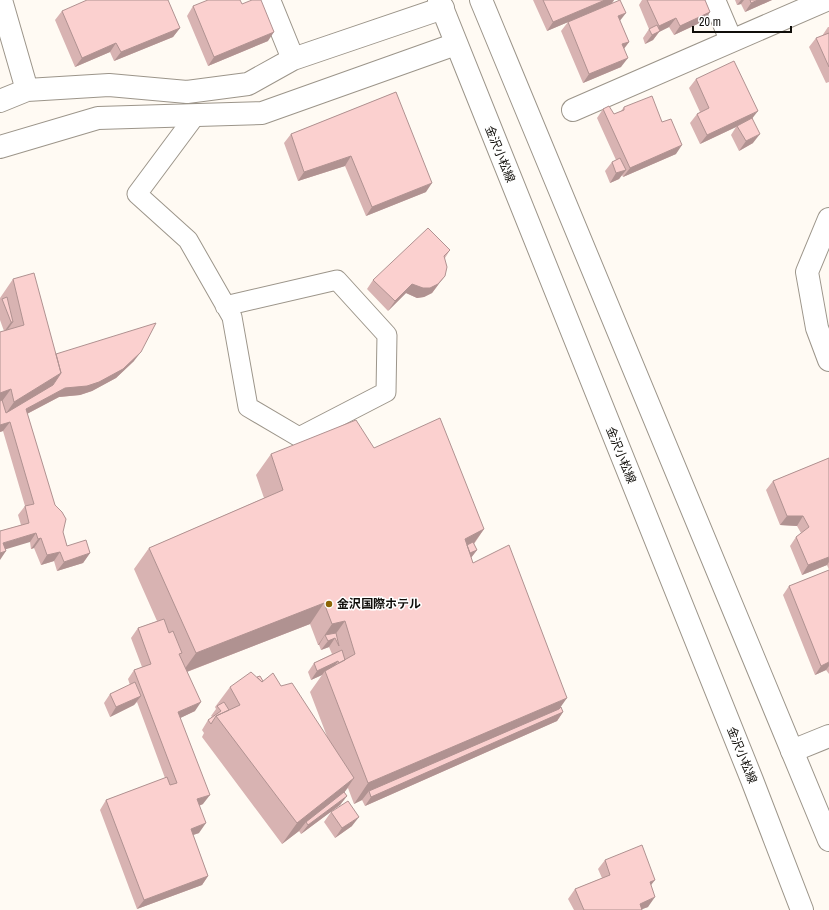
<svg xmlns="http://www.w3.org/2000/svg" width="829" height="910" viewBox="0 0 829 910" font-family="'Archivo Narrow','Noto Sans JP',sans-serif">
  <rect width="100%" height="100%" fill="#fffaf3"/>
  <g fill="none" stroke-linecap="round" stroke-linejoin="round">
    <defs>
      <path id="service" d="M195 116 137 194 188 240 232 317 248 407 299 437 386 392 387 335 337 280 225 306"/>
      <path id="minor" d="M1 0 27 90
        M269 0 293 59
        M714 0 731 40
        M0 101 27 90 109 85 187 92 248 84 293 59 443 8
        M573 110 826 0
        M0 147 98 118 262 113 456 44"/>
      <path id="tertiary" d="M829 219 807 272 817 328 829 360
        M792 751 829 736"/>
      <path id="primary" d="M439 0 752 780 802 910
        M481 0 829 840"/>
    </defs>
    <use href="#service" stroke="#9c958a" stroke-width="21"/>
    <use href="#minor" stroke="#9c958a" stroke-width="24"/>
    <use href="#tertiary" stroke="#9c958a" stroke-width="24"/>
    <use href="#primary" stroke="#9c958a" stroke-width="24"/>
    <use href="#service" stroke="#fff" stroke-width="19"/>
    <use href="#minor" stroke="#fff" stroke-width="22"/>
    <use href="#tertiary" stroke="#fff" stroke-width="22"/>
    <use href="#primary" stroke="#fff" stroke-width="22"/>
  </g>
  <path fill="#d8b3b2" d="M533 0H614L612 4 620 21 629 42 624 49 621 67 583 83 561 31 568 22 547 31Z
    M642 0H705L710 12 704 21 674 35 669 27 659 32 653 40 645 44 643 38 649 29 639 5Z
    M735 0H772L745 12 741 4 737 5Z
    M242 4 268 41 208 66 187 16 193 6Z
    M62 11 180 28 173 37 114 61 110 52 75 67 55 20Z
    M828 27H829V82L826 83 809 47 816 38 822 36Z
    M696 79 753 118V143L739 151 731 135 736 127 700 144 690 123 697 114 700 112 689 88Z
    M396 92 426 192 366 216 345 166 298 181 284 143 291 134Z
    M624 107 662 122 676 154 623 177 622 175 619 179 610 183 605 171 612 162 616 160 597 118 603 109 614 114 621 111Z
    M450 250 445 258 438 285 432 293 424 297 417 298 406 293 388 311 367 289 373 280Z
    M13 279 56 354 134 361 116 378 92 391 80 395 59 397 27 414 67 546 90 553 83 563 57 571 54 561 41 565 34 548 31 549 30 542 0 531 21 525 18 515 25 506 3 431 0 432V332L4 331 0 320V298Z
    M374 448 484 529 474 544 477 550 471 558 473 563 561 707 563 712 557 721 365 806 362 800 354 804 348 788 344 792 347 796 340 805 301 834 299 831 282 844 202 737 204 733 202 730 208 720 212 717 211 716 216 709 215 707 230 687 257 677 263 681 281 686 328 739 310 692 322 675 311 680 308 672 314 663 332 654 329 647 321 650 319 645H318L310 624 187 672 195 711 180 718 203 804 199 806V833L193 835 208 876 202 885 137 909 100 810 106 800 165 778 137 702 134 705 110 717 104 703 110 694 130 685 128 679 134 670 142 667 131 638 138 628 157 621 134 569 149 548 264 498 256 475 271 454Z
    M829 458V674L826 670 815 675 783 595 789 586 829 570 827 565 802 575 790 546 796 537 801 533 797 526 780 525 766 490 773 481Z
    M331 812 352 826 335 838 324 822Z
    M605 860 651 886 648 907 642 909V910H574L568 899 575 889 602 878 598 869Z"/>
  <path fill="#b09291" d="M605 0H614L611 4 547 31 553 22Z
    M741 0H744L741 4 737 5Z
    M758 0H772L745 12 751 3Z
    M710 12 704 21 674 35 680 26Z
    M626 13 619 22 618 16Z
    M676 18 669 27 659 32 653 40 645 44 659 26Z
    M180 28 173 37 114 61 121 52Z
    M274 32 268 41 208 66 214 57Z
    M629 42 622 51V44Z
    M116 43 110 52 75 67 82 58Z
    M628 58 621 67 583 83 589 74Z
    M758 111 751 120 737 126 736 127 700 144 707 135Z
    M760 134 753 143 739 151 746 141Z
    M682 145 676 154 623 177 630 168Z
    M351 156 345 166 298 181 304 172Z
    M626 170 619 179 610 183 616 173Z
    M432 183 426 192 366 216 372 207Z
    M445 276 438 285 432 293 424 297 417 298 406 293 388 311 395 301 412 284Z
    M11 322H13L6 332H4Z
    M141 352 134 361 116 378 92 391 80 395 59 397 19 418 26 409 65 388Z
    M61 373 47 394 0 422 14 402Z
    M11 389 0 404V393Z
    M10 422 3 431 0 432V425Z
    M787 516H803L797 526 780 525Z
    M484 529 469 550 458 556 465 539Z
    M36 533 30 542 0 551 3 543Z
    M41 538 34 548 31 549 38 539Z
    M477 550 470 559 461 557Z
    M6 551 0 560V553Z
    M60 552 54 561 41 565 47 555Z
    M90 553 83 563 57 571 64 562Z
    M829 557V562L827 565 802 575 808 565Z
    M324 603 310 624 181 674 196 653Z
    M345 621 332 639 335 638 329 647 321 650 328 641 325 635 319 645H318L332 624Z
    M338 661 331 671H325L322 675 311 680 317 671Z
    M829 662V666L826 670 815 675 821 666Z
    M141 696 134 705 110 717 116 707Z
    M567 698 555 715 563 712 557 721 365 806 371 797 369 791 362 800 354 804 368 783Z
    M201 702 195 711 172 722 178 712Z
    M354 778 340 799 306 822 299 831 282 844 297 823Z
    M210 795 203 804 190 809 197 799Z
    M347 796 340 805 301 834 308 825Z
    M359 817 352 826 335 838 342 828Z
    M206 823 199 833 184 838 191 829Z
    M208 876 202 885 137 909 144 900Z
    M655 880 648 889 650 882Z
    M655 897 648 907 640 910V904Z"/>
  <path fill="#fbd0cf" stroke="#b09291" d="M87 0H168L180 28 121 52 116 43 82 58 62 11Z
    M208 0H240L242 4 252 0H261L274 32 214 57 193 6Z
    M543 0H605L553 22Z
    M620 0 626 13 618 16 629 42 622 44 628 58 589 74 568 22Z
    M647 0H705L710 12 680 26 676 18 659 26Z
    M750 0H758L751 3Z
    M657 25 660 31 652 35 649 29Z
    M829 33V67L816 38Z
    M734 61 758 111 707 135 697 114 709 108 696 79Z
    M396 92 432 183 372 207 351 156 304 172 291 134Z
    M652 96 662 122 671 119 682 145 630 168 603 109 609 106 614 114 624 110V107Z
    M752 118 760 134 746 141 737 126Z
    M620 158 626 170 616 173 612 162Z
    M428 228 450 250 444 256 447 267 445 276 438 284 430 288H423L412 284 395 301 373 280Z
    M34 273 61 373 14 402 11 389 0 393V332L24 325 13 279Z
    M7 297 13 322H11L2 299Z
    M156 323 141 352 123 369 99 382 87 386 65 388 26 409 55 505 62 512 66 519 63 532 67 546 86 540 90 553 64 562 60 552 47 555 41 538 38 539 36 533 3 543 6 551 0 553V531L29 523 25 506 34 504 10 422 0 425V401L2 400 6 413 53 385 61 373 56 354Z
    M440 418 484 529 465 539 473 563 509 545 567 698 368 783 325 671 355 654 345 621 332 624 324 603 196 653 149 548 283 490 271 454 356 420 374 448Z
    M829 458V557L808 565 796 537 809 527 803 516H787L773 481Z
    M473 542 477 550 470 553 467 545Z
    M829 570V662L821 666 789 586Z
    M164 619 169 633 173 631 182 653 179 654 201 702 178 712 210 795 197 799 206 823 191 829 208 876 144 900 106 800 167 777 170 785 177 783 134 670 151 664 138 628Z
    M336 633 339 646 335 638 328 641 325 635Z
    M342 650 345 660 339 663 338 661 317 671 314 663Z
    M251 672 262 682 273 673 281 686 292 683 354 778 297 823 216 716 240 705 230 687Z
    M260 676 263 681 262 682 257 677Z
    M135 682 141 696 116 707 110 694Z
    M224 702 229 710 216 716 211 724 208 720 221 711 217 706Z
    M561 707 563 712 371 797 369 791 559 709Z
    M344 792 347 796 308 825 306 822Z
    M348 801 359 817 342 828 331 812Z
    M642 845 655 880 650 882 655 897 640 904 642 910H584L575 889 610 875 605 860Z"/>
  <circle fill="#8b6405" stroke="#fff" stroke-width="1.5" cx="329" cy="604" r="4"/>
  <g text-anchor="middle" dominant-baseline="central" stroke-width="3" stroke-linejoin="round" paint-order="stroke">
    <g font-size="12" fill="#100e0a" stroke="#fff">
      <text transform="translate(500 154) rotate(68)">金沢小松線</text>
      <text transform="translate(621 455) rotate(68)">金沢小松線</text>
      <text transform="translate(742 755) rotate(68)">金沢小松線</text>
    </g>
    <g font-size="12" font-weight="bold" fill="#100e0a" stroke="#fff" text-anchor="start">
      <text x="337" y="604">金沢国際ホテル</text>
    </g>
  </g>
  <path d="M693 26v6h98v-6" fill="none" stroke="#100e0a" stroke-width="2"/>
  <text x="699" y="26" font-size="12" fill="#100e0a" stroke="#ffffff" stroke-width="3" paint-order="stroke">20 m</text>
</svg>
